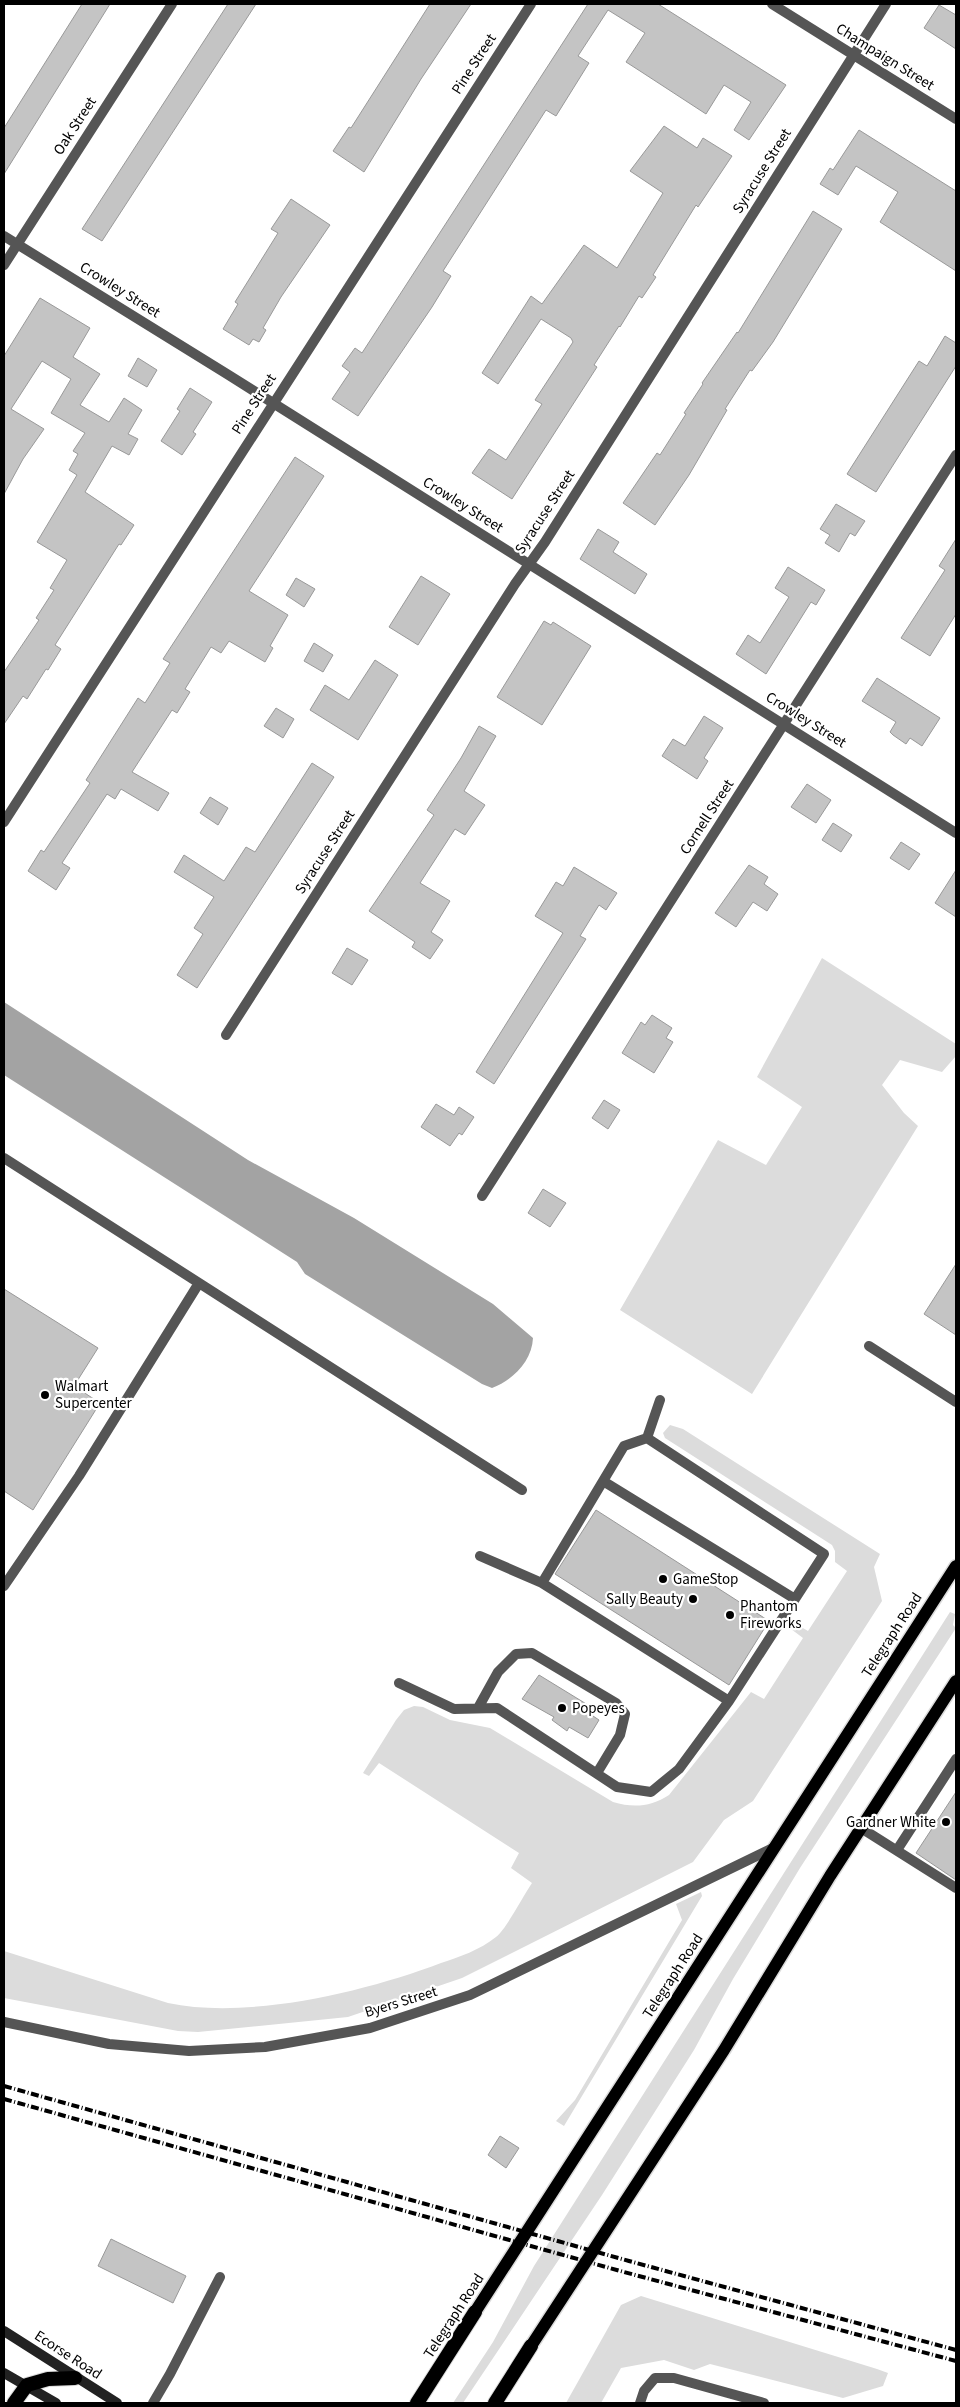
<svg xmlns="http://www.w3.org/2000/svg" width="960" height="2407" viewBox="0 0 960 2407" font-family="'Source Sans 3',sans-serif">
  <rect width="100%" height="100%" fill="#fff"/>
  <path fill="#dcdcdc" d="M822 958 956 1044V1056L942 1072 900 1060 882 1085 904 1113 918 1126 752 1394 620 1310 718 1140 766 1165 802 1107 757 1077Z
    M670 1425 683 1429 880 1554 874 1567 882 1601 753 1801 724 1820 693 1862 462 1978 348 2017 198 2032 178 2031 4 1998V1951L168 2003C247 2020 365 1992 441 1963 459 1957 480 1950 496 1937 507 1928 523 1896 532 1883L511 1868 519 1853 379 1763 369 1776 363 1773 396 1720 404 1710 414 1706 423 1707 450 1720 490 1728 613 1802C633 1808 651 1807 669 1795L751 1692 764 1699 803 1638 791 1629 792 1625 796 1624 808 1631 847 1571 835 1562V1551L832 1545 665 1438 663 1433Z
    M950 1612 955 1614 953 1625 956 1628 800 1868 733 1979 694 2050 602 2195 463 2403H453L493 2342 534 2266Z
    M701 1892 702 1896 564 2126 556 2121 575 2100 682 1920 676 1904Z
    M641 2296 877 2369 888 2373 883 2386 843 2398 710 2364 694 2370 664 2360 621 2368 601 2403H566L621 2305Z"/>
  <path fill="#a3a3a3" d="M4 1002 248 1160 354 1218 493 1304 533 1338C532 1361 513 1380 492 1388L482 1384 305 1274 297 1262 4 1075Z"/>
  <path fill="#c4c4c4" stroke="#999" d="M82 4H110L4 174V128Z
    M228 4H256L102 241 82 229Z
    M430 4H471L421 79 364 172 333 151 349 127 351 128Z
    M588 4H658L786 85 749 140 734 130 751 102 724 85 706 114 640 71 626 62 645 33 608 10 578 56 589 63 556 116 546 110 443 271 451 276 432 307 358 416 332 399 350 372 342 366 355 348 362 353Z
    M939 5 956 15V49L924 28Z
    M664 126 697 148 703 138 732 156 698 207 696 205 653 275 656 277 642 298 639 296 620 327 619 326 594 365 597 367 512 499 472 473 489 449 506 460 542 404 535 400 573 342 571 338 541 319 498 384 482 373 531 296 542 304 584 245 617 268 663 193 630 171Z
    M859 130 956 191V271L880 222 898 192 856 166 838 195 820 184 830 168 833 170Z
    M291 199 330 225 281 297 263 328 266 330 259 342 253 339 249 345 223 329 238 304 235 302 278 233 271 229Z
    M813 211 842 229 773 342 752 371 750 370 725 409 727 410 689 475 655 525 623 503 657 453 660 455 686 414 684 413 703 384 702 383 737 332 738 333Z
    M40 298 90 328 73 357 100 374 80 405 109 422 124 398 142 410 128 434 138 439 129 455 112 446 85 492 134 525 121 545 119 544 55 645 61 649 48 670 46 669 27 699 23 696 4 724V672L39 620 36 618 54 590 50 588 67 560 37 542 77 475 69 470 78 454 73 451 85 433 51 413 71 379 42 361 11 409 44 429 23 459 4 494V356Z
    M945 336 956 343V366L876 492 847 474 919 361 927 366Z
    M138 358 157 370 147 387 128 376Z
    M190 388 212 402 193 432 196 434 182 455 161 441 180 411 177 409Z
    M295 457 324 476 249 591 288 615 270 646 273 648 265 662 229 641 221 653 211 647 185 689 190 692 177 713 172 710 132 772 169 793 158 811 121 789 115 799 107 794 62 863 70 868 56 890 28 871 41 850 44 852 90 783 86 780 138 698 145 703 170 663 163 659Z
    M836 504 865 521 855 536 850 533 839 552 825 543 830 535 820 529Z
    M598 529 619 542 613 552 647 574 635 594 580 559Z
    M956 539V614L930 656 901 638 945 570 939 566Z
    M788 567 825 590 816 605 811 602 766 674 736 654 748 635 760 643 789 597 775 588Z
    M421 576 450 594 418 645 389 627Z
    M296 578 315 589 304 607 286 595Z
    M544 621 551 625 553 622 591 646 542 725 497 697Z
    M314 643 333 655 323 672 304 661Z
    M375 660 398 675 358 740 310 710 325 685 349 700Z
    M877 678 940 718 922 746 910 738 906 744 893 735 890 732 896 722 862 701Z
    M276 708 294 719 283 738 264 726Z
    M704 716 723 728 704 758 708 761 697 779 662 756 673 739 685 746Z
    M479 726 496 736 464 791 485 805 465 835 455 829 420 883 450 901 431 932 443 940 430 959 412 947 415 942 369 911 434 815 427 810 461 758Z
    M312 763 334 777 197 988 177 975 203 934 194 928 214 897 174 872 184 855 224 881 246 847 255 852Z
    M807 784 831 800 816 823 791 807Z
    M210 797 228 808 218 825 200 813Z
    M833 823 852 835 841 852 822 840Z
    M901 842 920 854 909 870 890 858Z
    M749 865 768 877 764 884 778 894 767 911 753 902 736 927 715 913Z
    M574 867 617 893 606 910 599 905 580 936 586 939 494 1084 476 1072 563 933 535 916 556 882 563 886Z
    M956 870V917L935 903Z
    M347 948 368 960 352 985 332 973Z
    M652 1015 672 1028 666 1038 673 1042 654 1073 622 1053 641 1022 645 1025Z
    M604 1100 620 1110 608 1129 592 1118Z
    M436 1104 454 1115 459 1107 474 1117 462 1135 459 1133 450 1146 421 1127Z
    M543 1189 566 1203 550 1227 528 1213Z
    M956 1264V1335L924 1314Z
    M4 1289 98 1348 74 1386 100 1403 33 1510 4 1491Z
    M596 1510 769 1621 729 1685 555 1574Z
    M539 1675 588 1705 584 1710 599 1720 588 1738 569 1727 567 1731 552 1720 554 1717 522 1699Z
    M956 1792V1880L916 1853Z
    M500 2136 519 2148 506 2168 488 2155Z
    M111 2239 186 2276 173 2303 98 2266Z"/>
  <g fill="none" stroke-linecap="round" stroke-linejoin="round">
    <defs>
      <path id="primary" d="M475 2312 956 1566
        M531 2346 724 2050 830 1876 956 1681"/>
      <path id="trunk" d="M14 2403 27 2385 48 2379 75 2378
        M417 2403 475 2312
        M495 2403 531 2346"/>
    </defs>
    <use href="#primary" stroke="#dbdbdb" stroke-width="15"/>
    <use href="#trunk" stroke="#dbdbdb" stroke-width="16"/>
    <path stroke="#555" stroke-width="10" d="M4 1158 522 1490
      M869 1346 956 1402
      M660 1400 647 1438 824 1554 729 1701
      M603 1481 795 1599
      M542 1583 624 1446 647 1438
      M4 1586 79 1476 199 1283
      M399 1683 454 1709 497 1708 617 1787 651 1792 679 1769 729 1701 542 1583 480 1556
      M478 1708 498 1672 516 1654 532 1653 616 1703 625 1714 620 1735 597 1773
      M861 1828 956 1888
      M897 1850 956 1759
      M153 2403 170 2374 220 2277
      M640 2403 644 2391 655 2378H674L764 2403"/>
    <path stroke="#555" stroke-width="10" d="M772 4 956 119
      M4 236 227 374 956 833
      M4 265 172 4
      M4 822 531 4
      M226 1035 515 584 545 542 886 4
      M482 1196 956 455"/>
    <path stroke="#555" stroke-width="10" d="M4 2022 109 2044 189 2051 265 2047 370 2028 470 1995 775 1847"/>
    <path stroke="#222" stroke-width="10" d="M4 2331 117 2403
      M4 2373 56 2403"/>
    <use href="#primary" stroke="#000" stroke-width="12"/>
    <use href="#trunk" stroke="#000" stroke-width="14"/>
    <path stroke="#000" stroke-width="4" stroke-dasharray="8 2.5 1 2.5" stroke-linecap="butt" d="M4 2086 629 2261 956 2350
      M4 2099 624 2272 956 2361"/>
  </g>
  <g fill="#000" stroke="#fff" stroke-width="2">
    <circle cx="45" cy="1395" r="5"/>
    <circle cx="663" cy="1579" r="5"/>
    <circle cx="693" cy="1599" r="5"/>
    <circle cx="730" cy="1615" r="5"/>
    <circle cx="562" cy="1708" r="5"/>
    <circle cx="946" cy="1822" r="5"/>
  </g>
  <g text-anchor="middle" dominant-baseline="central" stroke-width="4.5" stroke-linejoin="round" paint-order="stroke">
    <g font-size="15" fill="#000" stroke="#fff">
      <text transform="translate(885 57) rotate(32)">Champaign Street</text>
      <text transform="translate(474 64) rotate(-57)">Pine Street</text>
      <text transform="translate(75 126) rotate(-57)">Oak Street</text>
      <text transform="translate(762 171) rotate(-58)">Syracuse Street</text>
      <text transform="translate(120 290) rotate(32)">Crowley Street</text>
      <text transform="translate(254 404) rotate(-57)">Pine Street</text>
      <text transform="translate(463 505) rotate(32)">Crowley Street</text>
      <text transform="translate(545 512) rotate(-57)">Syracuse Street</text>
      <text transform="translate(806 720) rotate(32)">Crowley Street</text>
      <text transform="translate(707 817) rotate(-57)">Cornell Street</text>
      <text transform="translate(325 852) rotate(-57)">Syracuse Street</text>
      <text transform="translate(892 1635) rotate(-57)">Telegraph Road</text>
      <text transform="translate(673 1976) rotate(-57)">Telegraph Road</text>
      <text transform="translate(401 2002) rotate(-17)">Byers Street</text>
      <text transform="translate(454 2316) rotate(-57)">Telegraph Road</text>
      <text transform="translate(68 2355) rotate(33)">Ecorse Road</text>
    </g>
    <g font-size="15" fill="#000" stroke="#fff" text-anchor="start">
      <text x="55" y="1386">Walmart<tspan x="55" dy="17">Supercenter</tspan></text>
      <text x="673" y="1579">GameStop</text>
      <text x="683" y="1599" text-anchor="end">Sally Beauty</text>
      <text x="740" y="1606">Phantom<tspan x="740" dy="17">Fireworks</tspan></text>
      <text x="572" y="1708">Popeyes</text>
      <text x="936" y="1822" text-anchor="end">Gardner White</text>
    </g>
  </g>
  <rect width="960" height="2407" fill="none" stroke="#000000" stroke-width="10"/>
</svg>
